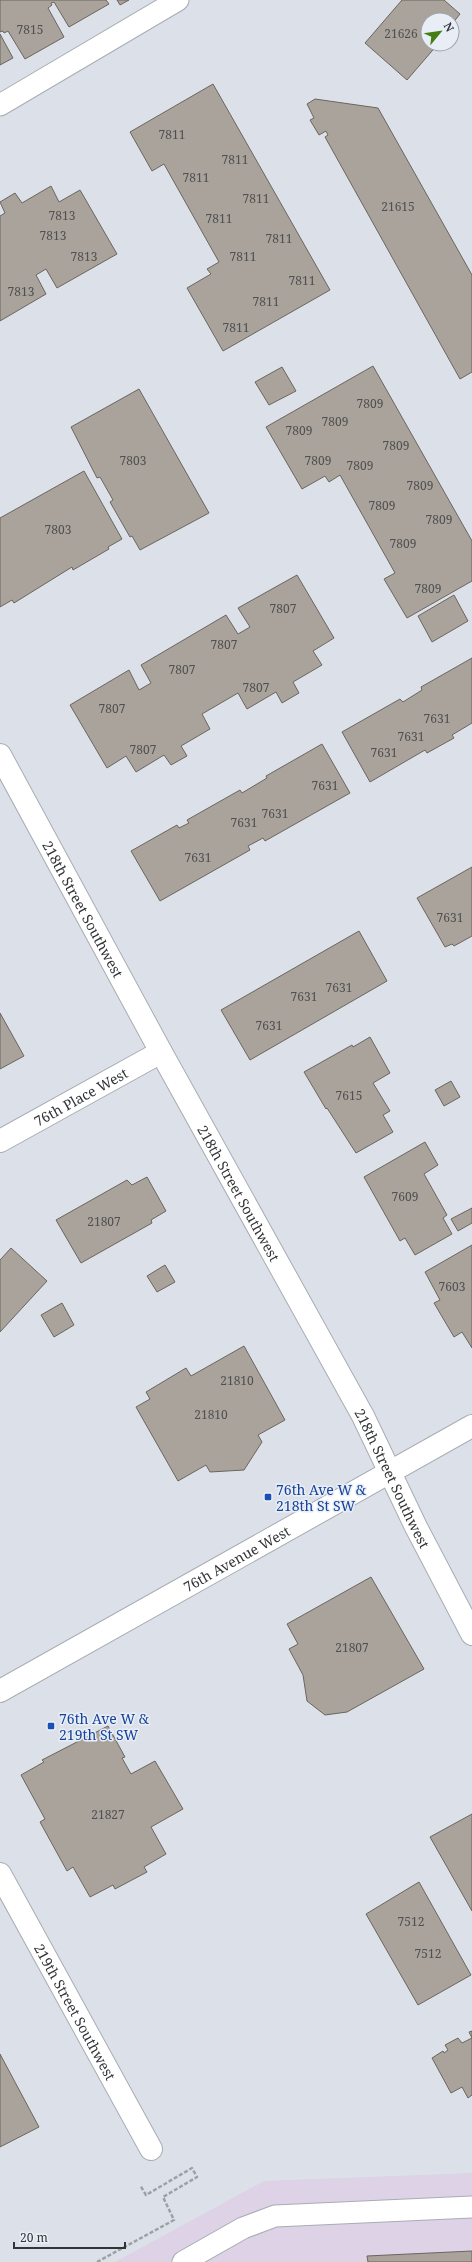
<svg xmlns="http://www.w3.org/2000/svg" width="472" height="2262" viewBox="0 0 472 2262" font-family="'Noto Serif',serif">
  <rect width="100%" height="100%" fill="#dce1e9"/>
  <path fill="#ddd2e6" d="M472 2173V2262H115L264 2181Z"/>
  <path fill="#a9a39c" stroke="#6b655f" d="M0 0H106L109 4 69 27 54 2 51 3 52 5 48 8 64 37 25 59 8 31 4 33 3 31 0 32Z
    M117 0H129L120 5Z
    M402 0H444L460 14 452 24V20H428V44H438L407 80 365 43Z
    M0 34 13 58 0 65Z
    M213 84 330 290 223 351 187 288 211 274 207 269 219 262 164 164 152 171 130 132Z
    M315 99 378 108 472 275V372L460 379 325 137 328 135 326 131 319 135 310 120 314 118 307 104Z
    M51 186 59 202 80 190 117 254 57 288 46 269 36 275 46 294 0 321V216L5 213 0 202 15 193 22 203Z
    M373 366 472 541V581L407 618 384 579 395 573 340 475 329 482 325 476 302 489 266 427Z
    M282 367 296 391 269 405 255 382Z
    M139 389 209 513 140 550 132 536 130 537 110 502 113 500 100 477 97 478 71 427Z
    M84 471 122 539 108 547 109 549 73 570 72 567 14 603 12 600 0 607V518Z
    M297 575 334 638 313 651 322 665 293 682 299 693 282 703 276 692 247 709 238 693 202 714 210 729 181 746 187 756 171 765 164 755 136 772 126 756 107 768 70 705 129 670 139 690 151 683 141 665 226 615 238 634 250 627 238 608Z
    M454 595 468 621 432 642 418 616Z
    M472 658V723L452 735 454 738 427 753 425 750 370 782 342 732 400 699 403 702 422 690 421 687Z
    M322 744 350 793 265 841 263 838 248 846 250 850 160 901 131 851 177 825 179 828 189 823 187 820 240 790 242 793 267 778 266 776Z
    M472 867V936L454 946 452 944 445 947 417 898Z
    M359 931 387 981 250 1060 221 1010Z
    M0 1013 24 1056 0 1069Z
    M370 1037 390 1073 373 1083 390 1111 383 1115 393 1132 356 1153 327 1108 326 1109 304 1072 352 1045 353 1047Z
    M451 1081 460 1097 444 1106 435 1090Z
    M425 1142 438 1165 424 1174 447 1215 443 1218 452 1234 415 1255 405 1238 400 1241 364 1177Z
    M147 1177 166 1211 151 1220 152 1223 81 1263 56 1220 127 1180 132 1185Z
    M472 1208V1223L458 1231 451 1219Z
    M472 1245V1348L462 1332 454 1337 434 1303 440 1300 425 1272Z
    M11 1248 47 1281 0 1332V1260Z
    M165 1265 175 1282 157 1292 147 1276Z
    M62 1303 74 1325 54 1337 41 1315Z
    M244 1346 285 1420 258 1435 262 1442 244 1470 210 1472 206 1465 178 1481 136 1407 150 1399 146 1392 186 1368 191 1376Z
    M371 1577 424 1669 347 1712 325 1715 307 1701 303 1675 289 1649 298 1644 287 1624Z
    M108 1726 125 1757 122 1758 131 1774 155 1761 183 1809 151 1827 166 1854 144 1867 147 1872 115 1889 113 1885 90 1897 73 1867 67 1871 40 1822 45 1819 21 1775 44 1762 42 1760Z
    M472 1814V1911L430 1837Z
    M419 1882 471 1975 418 2005 366 1914Z
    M472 2031V2095L468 2098 462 2087 451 2093 432 2058 443 2051 444 2053 448 2050 445 2045 458 2038 462 2043 472 2038 469 2032Z
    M0 2054 39 2127 0 2147Z
    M472 2251V2262H368L367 2256Z"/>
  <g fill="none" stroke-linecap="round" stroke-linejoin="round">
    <defs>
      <path id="service" d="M0 105 178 0
        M183 2262 243 2228 275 2216 472 2207"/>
      <g id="minor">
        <path id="s1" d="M0 755 161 1052 363 1416 416 1527 472 1634"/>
        <path id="s2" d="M0 1141 161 1052"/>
        <path id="s3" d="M0 1874 151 2149"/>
      </g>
      <g id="tertiary">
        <path id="s4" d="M0 1691 472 1426"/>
      </g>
    </defs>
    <use href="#service" stroke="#a8adb4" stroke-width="23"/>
    <use href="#minor" stroke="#a8adb4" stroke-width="24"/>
    <use href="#tertiary" stroke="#a8adb4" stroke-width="24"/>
    <path stroke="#9da1a7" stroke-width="2.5" stroke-dasharray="4 2" stroke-linecap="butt" d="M97 2262 174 2220 163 2197 197 2177 192 2168 146 2195 140 2185"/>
    <use href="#service" stroke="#fff" stroke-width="21"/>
    <use href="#minor" stroke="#fff" stroke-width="22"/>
    <use href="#tertiary" stroke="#fff" stroke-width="22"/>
  </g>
  <g fill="#1a4fb4" stroke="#e9eef6" stroke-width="1.5">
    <rect x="264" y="1493" width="8" height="8" rx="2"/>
    <rect x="47" y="1722" width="8" height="8" rx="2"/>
  </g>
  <g text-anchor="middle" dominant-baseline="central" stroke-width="3" stroke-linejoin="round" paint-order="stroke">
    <g font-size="12" fill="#505050">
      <text x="30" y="29">7815</text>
      <text x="401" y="33">21626</text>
      <text x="172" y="134">7811</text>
      <text x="235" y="159">7811</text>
      <text x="196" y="177">7811</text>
      <text x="256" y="198">7811</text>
      <text x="398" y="206">21615</text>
      <text x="62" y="215">7813</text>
      <text x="219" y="218">7811</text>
      <text x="53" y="235">7813</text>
      <text x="279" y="238">7811</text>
      <text x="84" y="256">7813</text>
      <text x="243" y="256">7811</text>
      <text x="302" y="280">7811</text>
      <text x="21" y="291">7813</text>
      <text x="266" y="301">7811</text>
      <text x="236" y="327">7811</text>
      <text x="370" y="403">7809</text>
      <text x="335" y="421">7809</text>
      <text x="299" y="430">7809</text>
      <text x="396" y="445">7809</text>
      <text x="133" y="460">7803</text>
      <text x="318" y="460">7809</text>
      <text x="360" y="465">7809</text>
      <text x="420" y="485">7809</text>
      <text x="382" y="505">7809</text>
      <text x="439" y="519">7809</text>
      <text x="58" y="529">7803</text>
      <text x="403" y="543">7809</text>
      <text x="428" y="588">7809</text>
      <text x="283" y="608">7807</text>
      <text x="224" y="644">7807</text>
      <text x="182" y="669">7807</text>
      <text x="256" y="687">7807</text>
      <text x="112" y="708">7807</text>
      <text x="437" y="718">7631</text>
      <text x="411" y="736">7631</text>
      <text x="143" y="749">7807</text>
      <text x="384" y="752">7631</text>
      <text x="325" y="785">7631</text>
      <text x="275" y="813">7631</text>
      <text x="244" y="822">7631</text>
      <text x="198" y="857">7631</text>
      <text x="450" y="917">7631</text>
      <text x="339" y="987">7631</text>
      <text x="304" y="996">7631</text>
      <text x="269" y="1025">7631</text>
      <text x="349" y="1095">7615</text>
      <text x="405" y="1196">7609</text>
      <text x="104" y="1221">21807</text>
      <text x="452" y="1286">7603</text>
      <text x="237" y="1380">21810</text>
      <text x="211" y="1414">21810</text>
      <text x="352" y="1647">21807</text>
      <text x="108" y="1814">21827</text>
      <text x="411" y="1921">7512</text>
      <text x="428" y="1953">7512</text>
    </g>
    <g font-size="14" fill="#323437" stroke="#e9eef6">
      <text stroke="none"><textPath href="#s1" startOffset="175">218th Street Southwest</textPath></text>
      <text stroke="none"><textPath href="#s2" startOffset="92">76th Place West</textPath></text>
      <text stroke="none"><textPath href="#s1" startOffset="499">218th Street Southwest</textPath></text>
      <text stroke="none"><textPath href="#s1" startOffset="823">218th Street Southwest</textPath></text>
      <text stroke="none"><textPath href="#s4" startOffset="271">76th Avenue West</textPath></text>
      <text stroke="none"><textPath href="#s3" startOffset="157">219th Street Southwest</textPath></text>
    </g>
    <g font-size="14" fill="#164399" stroke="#e9eef6" text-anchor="start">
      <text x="276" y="1489">76th Ave W &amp;<tspan x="276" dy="16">218th St SW</tspan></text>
      <text x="59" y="1718">76th Ave W &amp;<tspan x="59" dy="16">219th St SW</tspan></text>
    </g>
  </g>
  <g transform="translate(440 32) rotate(61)"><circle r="19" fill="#e9eef6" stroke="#a0a4aa"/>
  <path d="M0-3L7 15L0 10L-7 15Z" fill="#457d15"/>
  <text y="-6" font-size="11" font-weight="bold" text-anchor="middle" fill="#323437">N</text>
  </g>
  <path d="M14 2242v6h111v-6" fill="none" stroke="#323437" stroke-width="2"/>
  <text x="20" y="2242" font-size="12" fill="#323437" stroke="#e9eef6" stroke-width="3" paint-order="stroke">20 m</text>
</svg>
